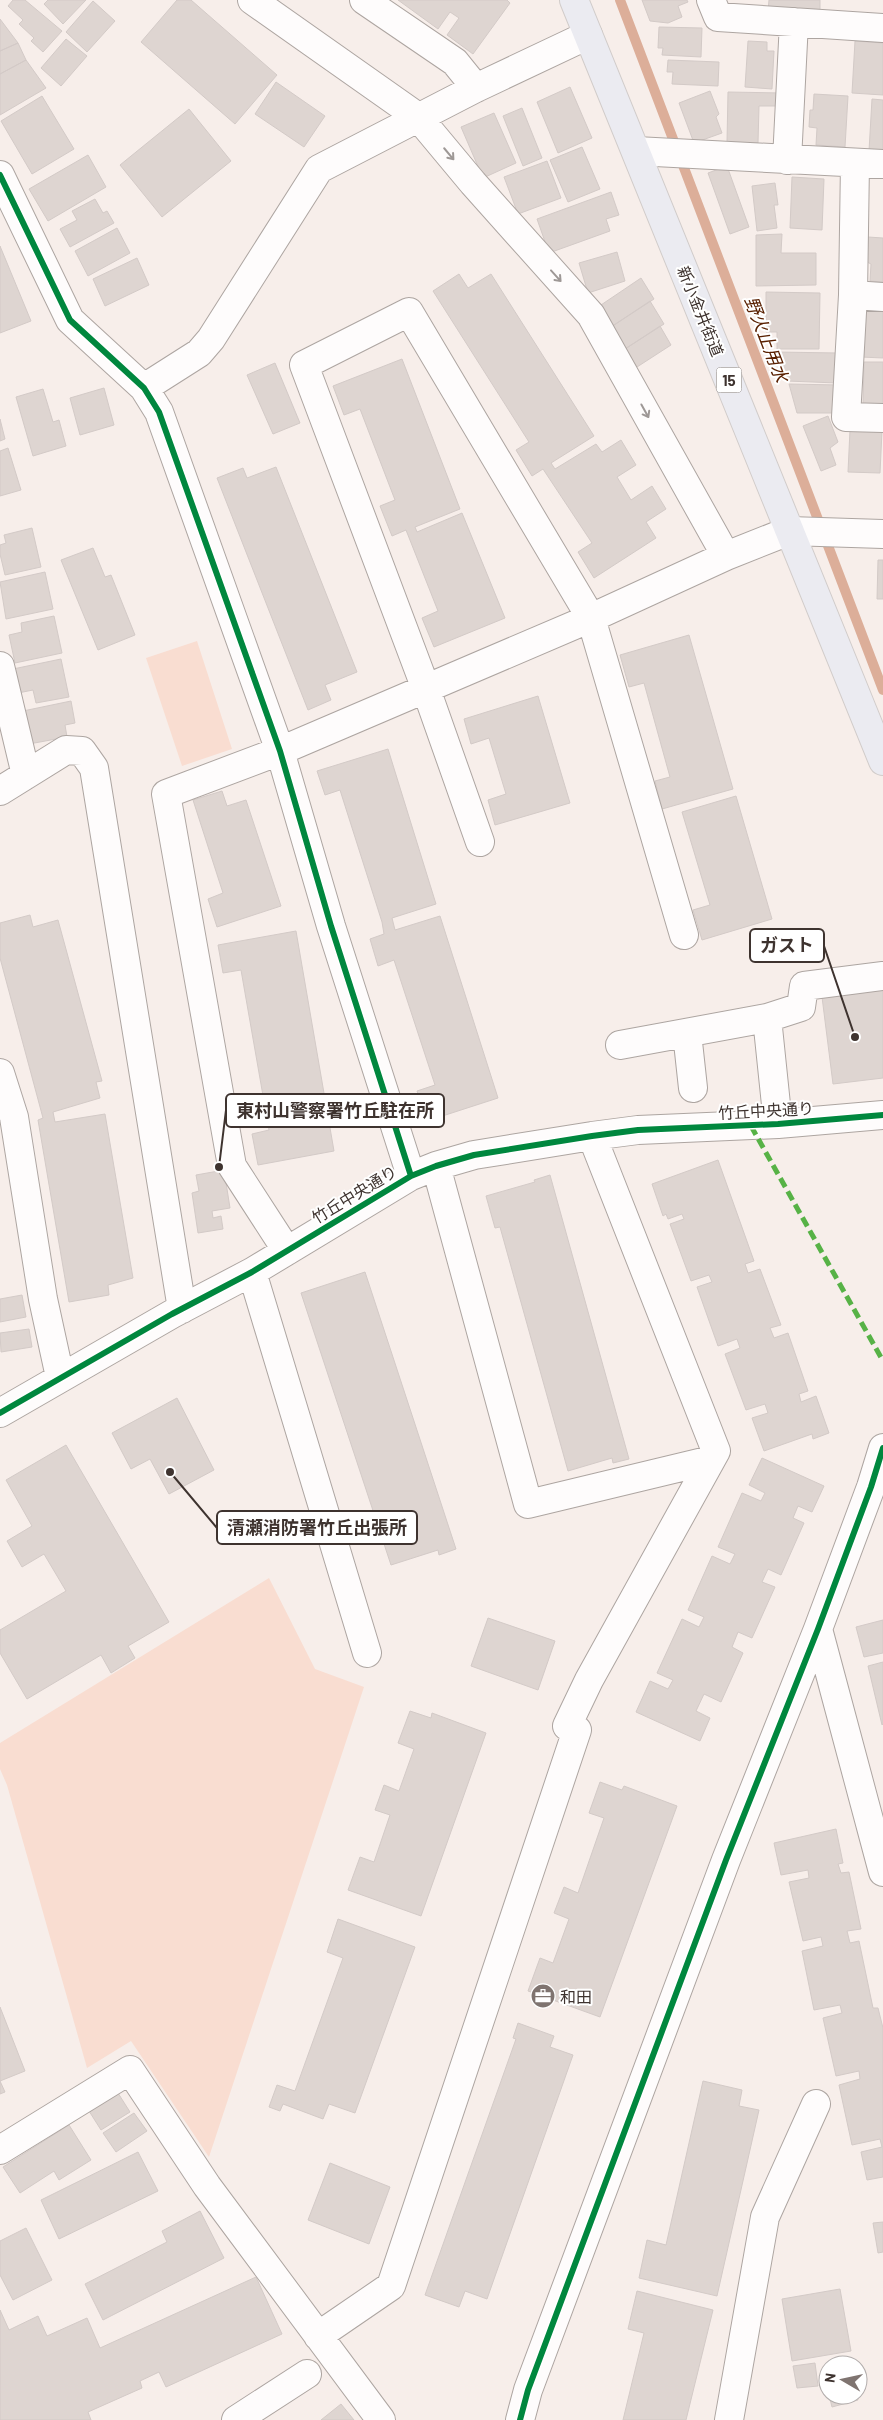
<svg xmlns="http://www.w3.org/2000/svg" width="883" height="2420" viewBox="0 0 883 2420" font-family="Barlow,'Noto Sans JP',sans-serif">
  <rect width="100%" height="100%" fill="#f7eeea"/>
  <path fill="#f9ddd1" d="M197 641 232 749 182 766 146 658Z
    M269 1578 315 1669 364 1687 209 2157 131 2041 87 2068 7 1785 0 1769V1743Z"/>
  <g fill="none" stroke-linecap="round" stroke-linejoin="round">
    <path stroke="#dcae99" stroke-width="10" d="M620 0 883 690"/>
  </g>
  <path fill="#ded5d1" stroke="#d3cac7" d="M13 0H25L62 31 43 52 31 41 34 38 19 24 23 20 8 6Z
    M48 0H86L63 24 44 4Z
    M177 0H191L277 75 235 124 141 42Z
    M398 0H507L510 3 473 54 447 35 459 18 450 12 438 29Z
    M642 0H687L688 2 678 6 682 17 668 23 650 21Z
    M769 0H820V12L768 11Z
    M93 1 115 21 87 52 66 32Z
    M0 19 18 43 0 51Z
    M659 27 702 28 701 57 662 55 663 48H658Z
    M66 39 87 56 61 86 41 68Z
    M748 41 767 42V51H774L772 89 745 87Z
    M855 41 883 43V95L852 93Z
    M18 43 26 60 0 74V51Z
    M26 60 46 88 0 115V74Z
    M668 60 719 62 718 86 672 84 673 72H667Z
    M276 82 325 116 304 147 255 114Z
    M570 87 592 138 558 153 537 102Z
    M710 91 719 114 716 117 722 133 694 143 679 103Z
    M728 92 782 93V106H759L758 143 727 142Z
    M814 94 848 96 845 147 816 145 817 128 809 127 810 110H813Z
    M42 96 74 149 32 174 1 121Z
    M872 99 883 100V152L869 151Z
    M522 108 542 158 523 166 503 116Z
    M189 109 231 161 162 217 120 165Z
    M494 113 516 163 483 178 461 127Z
    M582 147 600 189 568 202 550 160Z
    M88 155 106 187 48 221 29 189Z
    M547 161 561 198 518 214 504 177Z
    M727 166 749 227 730 234 708 173Z
    M792 177 824 179 822 230 790 228Z
    M775 183 778 205H774L777 228 757 231 752 186Z
    M611 192 619 215 606 219 610 231 549 253 537 219Z
    M95 199 103 213 107 211 114 223 70 247 60 229 77 220 72 211Z
    M117 228 130 253 88 276 75 251Z
    M782 234 781 253H816V285L756 286V235Z
    M868 237 883 238V282L870 281 871 264 867 262Z
    M0 246 31 321 0 333Z
    M617 252 625 281 588 293 579 263Z
    M137 258 149 285 105 306 93 279Z
    M459 274 468 288 491 274 594 436 551 463 555 469 596 444 602 452 621 440 636 465 617 477 631 500 652 486 666 509 646 522 656 538 594 578 578 552 592 543 543 469 532 476 516 450 529 442 433 291Z
    M641 278 654 299 611 327 598 307Z
    M766 292 820 293 819 349H777V332H766Z
    M650 301 664 324 625 349 611 327Z
    M863 310 883 311V358L861 357Z
    M660 326 671 345 637 367 625 349Z
    M776 352 838 353 837 383 787 381Z
    M402 359 460 509 415 527 417 532 462 513 505 618 434 647 422 618 438 611 406 530 392 536 380 506 395 500 360 409 344 415 333 386Z
    M864 362H883V405L863 404Z
    M275 363 300 423 273 434 247 375Z
    M789 384 839 385 838 413H797Z
    M104 388 114 425 80 435 70 398Z
    M43 389 53 422 59 420 66 446 33 456 16 397Z
    M828 416 838 442 830 448 836 465 821 471 803 426Z
    M0 419 5 439 0 441Z
    M850 430 882 431 880 473 848 472Z
    M8 448 21 490 0 496V451Z
    M276 467 357 672 325 685 331 700 308 710 217 478 243 468 247 478Z
    M32 528 41 567 5 575 0 554V545L6 543 4 535Z
    M93 548 105 577 111 575 135 635 98 650 61 560Z
    M878 560H883V599H877Z
    M45 572 53 609 6 619 0 582Z
    M54 616 62 653 15 663 9 635 22 632 21 623Z
    M689 635 733 789 662 809 655 781 670 777 644 683 629 687 620 655Z
    M61 659 69 697 36 703 33 690 18 693 13 669Z
    M538 696 570 803 495 825 488 800 506 794 489 738 471 744 464 719Z
    M71 701 75 723 65 725 67 737 29 744 23 711Z
    M388 749 436 904 392 918 395 930 440 916 498 1098 427 1121 417 1091 435 1085 394 960 378 966 370 939 384 934 382 922 340 790 325 795 317 771Z
    M222 791 227 806 246 800 281 906 217 927 208 899 223 893 193 800Z
    M736 796 772 919 702 940 693 910 710 905 682 812Z
    M30 915 33 927 58 920 102 1081 96 1082 100 1098 53 1112 55 1122 105 1114 133 1278 108 1285 109 1295 69 1302 38 1120 43 1118 0 958V923Z
    M296 931 334 1151 258 1165 252 1134 269 1130 241 970 223 973 218 945Z
    M883 989V1078L833 1084 822 997Z
    M718 1160 754 1261 745 1264 748 1273 760 1269 781 1325 770 1328 774 1338 788 1333 808 1391 799 1394 801 1402 816 1396 829 1433 813 1439 812 1434 764 1451 752 1418 768 1413 765 1404 746 1410 725 1354 740 1348 737 1339 718 1346 697 1287 712 1282 709 1275 691 1281 670 1224 684 1219 682 1214 668 1219 666 1214 663 1216 652 1184Z
    M224 1170 230 1208 212 1211 213 1218 221 1216 223 1229 198 1233 192 1193 199 1191 196 1175Z
    M550 1175 629 1459 613 1463 612 1458 568 1471 500 1227 495 1228 486 1196 535 1182 534 1180Z
    M365 1272 456 1549 439 1555 438 1550 391 1565 301 1293Z
    M22 1295 26 1317 0 1322V1299Z
    M29 1329 32 1347 1 1352 0 1333Z
    M177 1398 214 1470 169 1494 150 1459 131 1469 112 1433Z
    M66 1445 169 1622 128 1646 135 1658 111 1673 101 1655 27 1699 0 1653V1630L66 1591 44 1554 22 1567 7 1541 32 1526 6 1480Z
    M762 1458 824 1486 812 1512 798 1506 793 1518 804 1523 781 1575 768 1569 762 1582 775 1587 752 1638 738 1632 732 1647 743 1653 721 1702 704 1694 696 1711 710 1718 700 1741 636 1712 650 1681 668 1689 673 1680 657 1673 682 1619 699 1627 704 1617 688 1610 712 1556 730 1564 735 1554 718 1547 742 1493 761 1501 765 1493 749 1485Z
    M488 1618 555 1641 538 1690 471 1666Z
    M883 1620V1653L864 1657 856 1627Z
    M883 1662V1724L882 1725 868 1666Z
    M410 1711 431 1718 432 1713 486 1733 421 1916 348 1890 360 1857 374 1862 390 1815 375 1810 384 1785 399 1791 414 1749 398 1743Z
    M600 1782 622 1790 624 1786 677 1806 600 2017 528 1991 540 1958 553 1963 569 1919 554 1913 564 1887 578 1893 604 1818 589 1813Z
    M836 1829 843 1863 838 1864 841 1873 849 1872 861 1929 847 1931 850 1943 859 1941 873 2008H878L883 2028V2177L867 2180 861 2152 882 2147 880 2139 852 2145 839 2085 860 2079 859 2071 836 2076 823 2018 842 2013 840 2005 814 2010 802 1951 823 1946 821 1937 803 1941 789 1882 809 1878 808 1870 781 1875 774 1843Z
    M338 1919 415 1947 355 2113 329 2104 323 2119 283 2104 280 2111 269 2107 277 2085 295 2091 343 1958 327 1952Z
    M0 2007 25 2071 0 2081 5 2092 0 2094Z
    M518 2023 554 2036 550 2047 573 2055 487 2299 465 2291 459 2307 425 2295 516 2039 513 2038Z
    M703 2081 742 2090 739 2106 759 2110 717 2296 639 2278 647 2240 666 2245Z
    M118 2093 130 2112 101 2130 89 2111Z
    M134 2113 147 2131 116 2152 103 2133Z
    M69 2125 91 2160 59 2180 54 2171 20 2193 3 2167Z
    M138 2152 158 2191 59 2239 41 2200Z
    M330 2163 390 2187 369 2244 308 2220Z
    M200 2211 224 2258 103 2320 85 2284 167 2242 162 2231Z
    M883 2222V2252L878 2253 873 2223Z
    M26 2228 52 2280 13 2300 0 2275V2241Z
    M256 2277 282 2334 166 2387 159 2372 140 2381 142 2388 88 2412 91 2420H0V2310L9 2330 38 2316 47 2336 87 2318 100 2348Z
    M840 2289 851 2351 792 2361 782 2299Z
    M637 2291 713 2310 686 2420H623L644 2333 628 2329Z
    M815 2363 818 2386 797 2388 793 2366Z
    M829 2395H857L858 2400 832 2407Z
    M341 2404 354 2420H321Z"/>
  <g fill="none" stroke-linecap="round" stroke-linejoin="round">
    <defs>
      <path id="minor" d="M252 0 418 117 473 183 591 315 726 556
        M364 0 455 62 476 88
        M711 0 718 17 883 28
        M636 151 883 164
        M787 160 794 22
        M855 163 853 295 846 417 883 418
        M0 175 70 320 144 388 159 412 280 751 331 926 411 1176
        M853 295 883 297
        M144 388 199 353 211 339 319 169 476 88 588 35
        M0 666 26 775
        M0 791 66 750 82 751 94 768 182 1309
        M480 842 426 689 304 365 409 312 591 618 684 935
        M767 1018 778 1124
        M687 1033 693 1088
        M620 1045 767 1018 801 1007 804 986 883 976
        M0 1073 14 1117 43 1299 60 1377
        M436 1166 528 1504 711 1460
        M287 1251 232 1166 166 794 280 751 591 618 726 556 789 531 883 534
        M252 1272 367 1653
        M0 1413 172 1314 252 1272 411 1176 436 1166 474 1155 592 1136 638 1130 778 1124 883 1115
        M818 1629 883 1872
        M567 1726 589 1680 716 1451 592 1136
        M0 2150 130 2070 207 2186 381 2420
        M318 2336 391 2286 577 1730
        M236 2420 307 2374
        M520 2420 528 2390 726 1860 818 1629 871 1487 883 1448
        M729 2420 765 2217 816 2104"/>
      <path id="major" d="M574 0 883 761"/>
    </defs>
    <use href="#minor" stroke="#ada5a1" stroke-width="30"/>
    <use href="#major" stroke="#d1ccca" stroke-width="30"/>
    <use href="#minor" stroke="#fefcfc" stroke-width="28"/>
    <use href="#major" stroke="#ebebf1" stroke-width="28"/>
    <path stroke="#57b246" stroke-width="5" stroke-dasharray="10 5" stroke-linecap="butt" d="M751 1126 883 1361"/>
    <defs>
      <path id="cycleway" d="M0 175 70 320 144 388 159 412 280 751 331 926 411 1176
        M0 1413 172 1314 252 1272 411 1176 436 1166 474 1155 592 1136 638 1130 778 1124 883 1115
        M520 2420 528 2390 726 1860 818 1629 871 1487 883 1448"/>
    </defs>
    <use href="#cycleway" stroke="#fff" stroke-width="9"/>
    <use href="#cycleway" stroke="#00873e" stroke-width="6"/>
  </g>
  <defs><path id="oneway-shaft" d="M-6 0H5M1.5-3L5.5 0L1.5 3" fill="none" stroke-width="1.6" stroke-linecap="round" stroke-linejoin="round" transform="scale(1.25)"/></defs>
  <g stroke="#9e9896">
    <use href="#oneway-shaft" transform="translate(449 154) rotate(50)"/>
    <use href="#oneway-shaft" transform="translate(556 276) rotate(48)"/>
    <use href="#oneway-shaft" transform="translate(645 411) rotate(61)"/>
  </g>
  <defs>
    <symbol id="office-disc" viewBox="-11 -11 22 22"><circle r="9.5" fill="#7f7470" stroke="#fff"/><path d="M-6-3h4V-5.5h4V-3h4V5H-6ZM-1-4.5V-3h2v-1.5ZM-6 0V1H6V0Z" fill="#fff"/></symbol>
  </defs>
  <g fill-rule="evenodd">
    <use href="#office-disc" x="529" y="1982" width="28" height="28"/>
  </g>
  <g text-anchor="middle" dominant-baseline="central" stroke-width="4" stroke-linejoin="round" paint-order="stroke">
    <rect fill="#fff" stroke="#78706d" stroke-width="1" x="716.5" y="367.5" width="25" height="25" rx="4"/>
    <g font-size="15" font-weight="bold" fill="#3e332f">
      <text x="729" y="380">15</text>
    </g>
    <g font-size="16" fill="#3e332f" stroke="#fff">
      <text transform="translate(701 311) rotate(68)">新小金井街道</text>
      <text transform="translate(766 1110) rotate(-3)">竹丘中央通り</text>
      <text transform="translate(354 1194) rotate(-31)">竹丘中央通り</text>
    </g>
    <g font-size="16" fill="#3e332f" stroke="#fff" text-anchor="start">
      <text x="560" y="1996">和田</text>
    </g>
    <g font-size="18" font-style="italic" fill="#592001" stroke="#fff">
      <text transform="translate(767 339) rotate(69)">野火止用水</text>
    </g>
  </g>
  <path fill="none" stroke="#3e332f" stroke-width="2" d="M855 1037L824 946M219 1167L226 1110M170 1472L217 1528"/>
  <g fill="#3e332f" stroke="#fff" stroke-width="2">
    <circle cx="855" cy="1037" r="5"/>
    <circle cx="219" cy="1167" r="5"/>
    <circle cx="170" cy="1472" r="5"/>
  </g>
  <g fill="#fff" stroke="#3e332f" stroke-width="2">
    <rect x="750" y="929" width="74" height="33" rx="5"/>
    <rect x="226" y="1094" width="218" height="33" rx="5"/>
    <rect x="217" y="1511" width="200" height="33" rx="5"/>
  </g>
  <g font-size="18" text-anchor="middle" font-weight="bold" fill="#3e332f">
    <text x="787" y="952">ガスト</text>
    <text x="335" y="1117">東村山警察署竹丘駐在所</text>
    <text x="317" y="1534">清瀬消防署竹丘出張所</text>
  </g>
  <g transform="translate(843 2380) rotate(279)"><circle r="24" fill="#ffffff" stroke="#b2adac"/>
  <path d="M0-4L9 19L0 12L-9 19Z" fill="#7f7470"/>
  <text y="-8" font-size="14" font-weight="bold" text-anchor="middle" fill="#3e332f">N</text>
  </g>
</svg>
